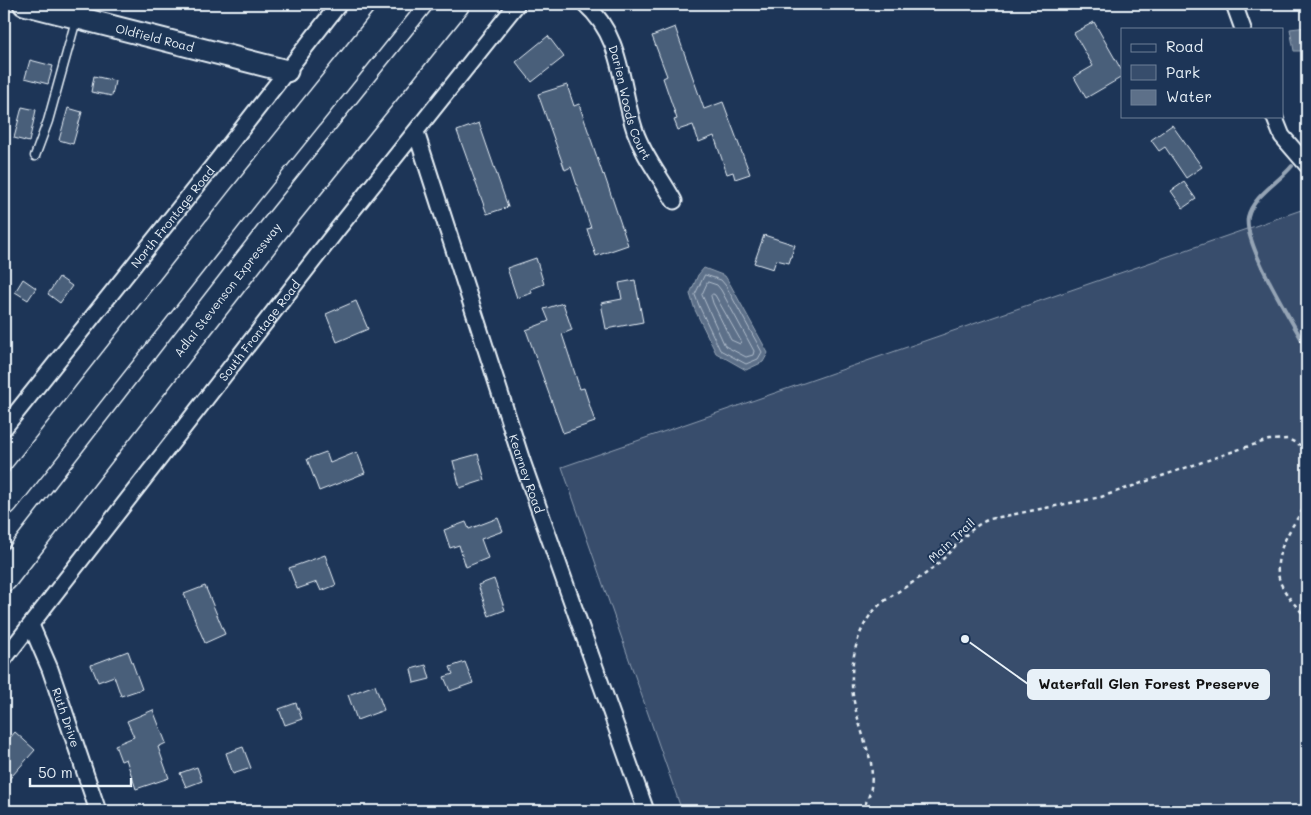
<svg xmlns="http://www.w3.org/2000/svg" width="1311" height="815" viewBox="0 0 1311 815" font-family="Mali,sans-serif">
  <rect width="100%" height="100%" fill="#1d3557"/>
  <filter id="ink" filterUnits="userSpaceOnUse"><feTurbulence type="fractalNoise" baseFrequency=".02" numOctaves="2"/><feDisplacementMap in="SourceGraphic" scale="10" xChannelSelector="R" yChannelSelector="G"/><feConvolveMatrix kernelMatrix="1 2 1 2 8 2 1 2 1" color-interpolation-filters="sRGB"/></filter>
  <g filter="url(#ink)">
    <path fill="#374d6c" stroke="#909fb2" d="M1307 208V811H682L562 467Z"/>
    <path fill="#5d7089" stroke="#95a4b5" d="M1307 27V51H1294L1290 29Z
      M704 268 725 276 730 284 768 353 763 362 746 370 716 353 695 310 690 294 698 275Z"/>
    <g fill="none" stroke-linecap="round" stroke-linejoin="round">
      <path stroke="#b0bdcc" stroke-width="1" d="M705 275 721 280 726 286 762 352 758 359 746 364 720 350 700 308 695 295Z
        M708 282 717 285 721 290 754 351 753 355 746 357 725 346 702 295Z
        M713 294 715 295 741 341 740 344 731 340 713 303 711 296Z"/>
      <path stroke="#95a4b5" stroke-width="4" d="M1292 166C1279 182 1253 196 1248 217 1243 245 1293 322 1307 349"/>
    </g>
    <path fill="#495e7a" stroke="#e8f1f8" d="M1094 22 1122 71V77L1086 98 1074 77 1093 66 1074 33Z
      M675 27 704 109 723 102 750 174 735 179 733 172 727 174 714 136 699 142 693 125 678 130 674 120 677 119 663 78 667 76 652 36Z
      M548 36 564 57 532 82 516 62Z
      M30 60 53 66 48 84 25 78Z
      M94 76 115 81 112 96 91 92Z
      M567 85 574 106 579 104 603 175 604 174 628 245 596 256 587 229 591 228 571 167 565 170 538 94Z
      M22 107 36 110 29 142 14 138Z
      M68 108 82 112 73 144 59 140Z
      M479 123 508 207 487 214 457 131Z
      M1172 125 1202 167 1186 178 1165 147 1159 151 1151 140Z
      M1184 182 1196 199 1183 208 1171 191Z
      M764 235 795 245 789 263 776 260 773 269 754 263Z
      M536 258 544 284 531 289 532 293 517 298 507 268Z
      M59 277 72 286 60 303 48 294Z
      M23 279 36 288 28 300 15 292Z
      M635 280 643 322 606 329 601 303 622 299 619 283Z
      M356 301 368 329 337 342 326 314Z
      M563 303 572 330 562 334 580 389 584 388 595 422 563 433 526 330 549 321 544 309Z
      M326 452 330 463 357 452 365 473 319 491 307 459Z
      M478 454 485 480 460 488 453 461Z
      M498 518 503 531 481 539 488 558 466 567 459 545 450 548 444 530 466 522 469 529Z
      M325 555 336 585 321 591 317 582 297 589 289 568Z
      M494 579 505 610 489 616 478 585Z
      M205 586 225 634 205 643 184 594Z
      M128 651 142 689 121 696 114 676 98 682 91 665Z
      M465 662 473 683 450 691 444 677 453 674 450 667Z
      M426 665 430 679 414 683 411 669Z
      M375 685 384 710 357 720 348 695Z
      M296 703 302 719 285 725 279 709Z
      M153 710 166 743 158 747 169 778 136 789 126 759 121 761 115 745 134 737 127 721Z
      M15 732 35 750 4 785V745Z
      M243 747 251 768 233 774 226 753Z
      M197 767 202 781 186 787 180 773Z"/>
    <g fill="none" stroke-linecap="round" stroke-linejoin="round">
      <defs>
        <path id="lane" d="M35 156 48 121 76 20"/>
        <g id="street">
          <path id="s1" d="M585 4C623 37 620 86 635 131 644 157 661 177 674 201"/>
          <path d="M1234 4 1243 29"/>
          <path d="M1274 116 1282 136 1307 165"/>
          <path id="s2" d="M416 132 522 461 646 811"/>
          <path id="s3" d="M4 428 216 162 339 4"/>
          <path id="s4" d="M31 625 50 669 98 811"/>
          <path id="s5" d="M4 659 337 230 517 4"/>
        </g>
        <g id="secondary">
          <path id="s6" d="M24 4 287 71"/>
        </g>
        <g id="highway">
          <path d="M4 501 241 200 398 4"/>
          <path id="s7" d="M4 577 274 229 455 4"/>
        </g>
      </defs>
      <use href="#lane" stroke="#e8f1f8" stroke-width="11"/>
      <use href="#street" stroke="#e8f1f8" stroke-width="19"/>
      <use href="#secondary" stroke="#e8f1f8" stroke-width="25"/>
      <use href="#highway" stroke="#e8f1f8" stroke-width="31"/>
      <path stroke="#e8f1f8" stroke-width="2.5" stroke-dasharray="4 4" stroke-linecap="butt" d="M1307 503C1293 526 1269 556 1281 584 1287 597 1298 608 1307 618
        M860 811C872 798 873 780 871 763 865 739 853 710 852 685 851 656 858 622 883 602 899 590 917 581 933 568 953 552 966 528 990 519L1101 497 1243 448 1269 440 1288 439 1304 447 1307 451"/>
      <use href="#lane" stroke="#1d3557" stroke-width="8"/>
      <use href="#street" stroke="#1d3557" stroke-width="15"/>
      <use href="#secondary" stroke="#1d3557" stroke-width="21"/>
      <use href="#highway" stroke="#1d3557" stroke-width="28"/>
    </g>
  </g>
  <g text-anchor="middle" dominant-baseline="central" stroke-width="4" stroke-linejoin="round" paint-order="stroke">
    <g font-size="12" fill="#e8f1f8" stroke="#1d3557">
      <text stroke="none"><textPath href="#s6" startOffset="135">Oldfield Road</textPath></text>
      <text stroke="none"><textPath href="#s1" startOffset="110">Darien Woods Court</textPath></text>
      <text stroke="none"><textPath href="#s3" startOffset="270">North Frontage Road</textPath></text>
      <text stroke="none"><textPath href="#s7" startOffset="364">Adlai Stevenson Expressway</textPath></text>
      <text stroke="none"><textPath href="#s5" startOffset="416">South Frontage Road</textPath></text>
      <text stroke="none"><textPath href="#s2" startOffset="359">Kearney Road</textPath></text>
      <text transform="translate(951 540) rotate(-43)">Main Trail</text>
      <text stroke="none"><textPath href="#s4" startOffset="99">Ruth Drive</textPath></text>
    </g>
  </g>
  <path fill="none" stroke="#e8f1f8" stroke-width="2" d="M965 639L1028 684"/>
  <circle fill="#e8f1f8" stroke="#1d3557" stroke-width="2" cx="965" cy="639" r="5"/>
  <rect fill="#e8f1f8" stroke="#e8f1f8" stroke-width="2" x="1028" y="670" width="241" height="29" rx="5"/>
  <g font-size="14" text-anchor="middle" font-weight="bold" fill="#111">
    <text x="1149" y="689">Waterfall Glen Forest Preserve</text>
  </g>
  <rect width="1311" height="815" fill="none" stroke="#1d3557" stroke-width="20"/>
  <rect x="10" y="10" width="1291" height="795" fill="none" stroke="#e8f1f8" stroke-width="2" filter="url(#ink)"/>
  <rect x="1121" y="28" width="162" height="90" fill="#1d3557" stroke="#6e8097"/>
  <rect x="1131" y="44" width="25" height="8" fill="#1d3557" stroke="#6e8097"/>
  <text x="1166" y="52" font-size="15" fill="#e8f1f8">Road</text>
  <rect x="1131" y="65" width="25" height="15" fill="#374d6c" stroke="#6e8097"/>
  <text x="1166" y="78" font-size="15" fill="#e8f1f8">Park</text>
  <rect x="1131" y="90" width="25" height="15" fill="#5d7089" stroke="#6e8097"/>
  <text x="1166" y="102" font-size="15" fill="#e8f1f8">Water</text>
  <path d="M30 778v8h101v-8" fill="none" stroke="#e8f1f8" stroke-width="2.5"/>
  <text x="38" y="778" font-size="15" fill="#e8f1f8" stroke="#1d3557" stroke-width="4" paint-order="stroke">50 m</text>
</svg>
